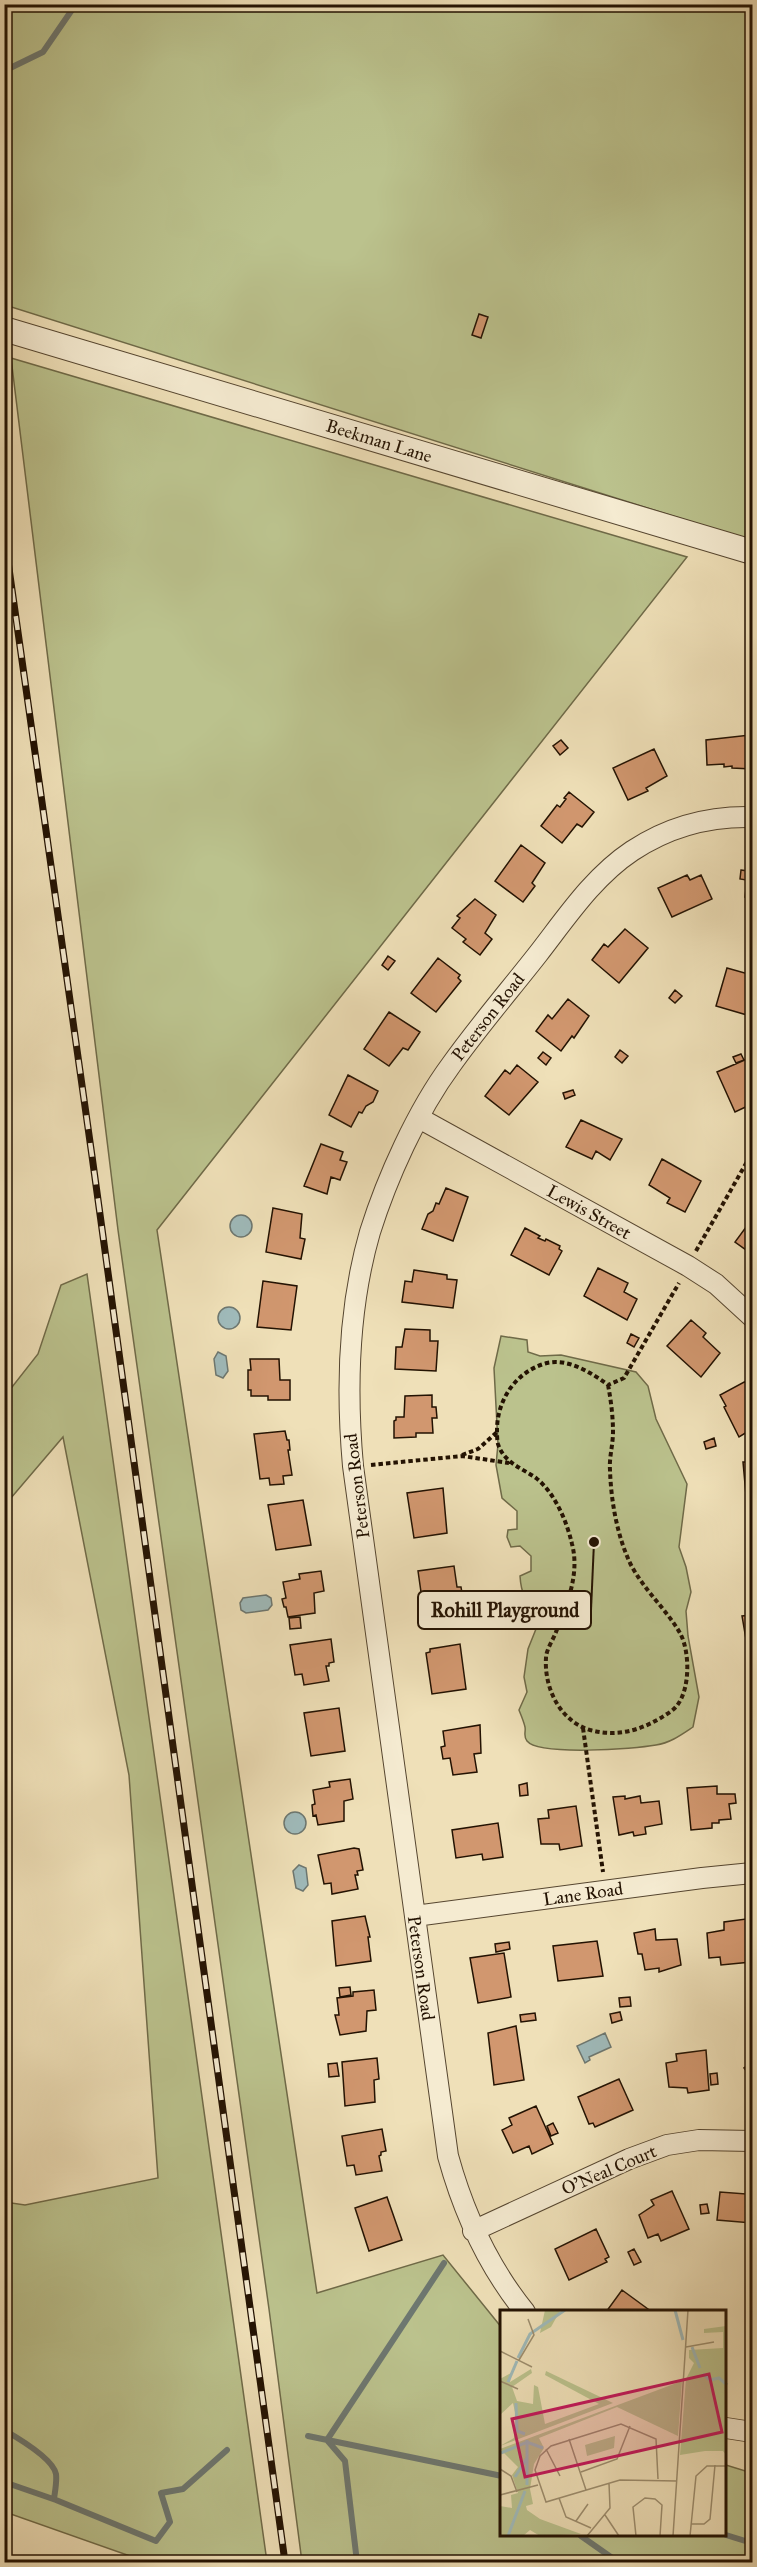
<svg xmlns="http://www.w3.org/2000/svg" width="757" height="2567" viewBox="0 0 757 2567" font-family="'IM FELL Great Primer',serif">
  <rect width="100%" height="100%" fill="#efe0b8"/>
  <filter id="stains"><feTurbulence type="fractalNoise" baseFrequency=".00333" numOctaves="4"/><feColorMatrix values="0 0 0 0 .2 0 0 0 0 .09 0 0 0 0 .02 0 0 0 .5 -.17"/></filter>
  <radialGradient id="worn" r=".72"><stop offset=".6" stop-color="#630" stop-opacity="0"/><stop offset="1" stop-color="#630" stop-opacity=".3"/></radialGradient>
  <path fill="#bbc28d" stroke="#6f6a48" stroke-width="1.5" d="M5 5H752V541L5 305Z
    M11 358 687 557 157 1230 317 2293 443 2255 502 2328V2536H726V2465L752 2473V2562H302L269 2309 118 1230Z
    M87 1274 267 2562H147L5 2512V2202L25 2205 158 2178 129 1775 63 1437 5 1505V1396L38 1354 61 1285Z
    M501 1336 527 1340 528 1352 540 1356 561 1355 636 1372 648 1386 656 1419 687 1484 679 1547 686 1567 691 1592 686 1611 688 1636 699 1697 693 1727C681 1735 670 1743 656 1745 634 1749 539 1756 527 1741 523 1736 526 1732 525 1727 524 1722 521 1715 519 1710L527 1692 524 1677 528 1649 540 1619 538 1610C525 1601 521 1593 520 1576L531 1571V1556L520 1546 511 1547 507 1537 508 1530 517 1529V1511L502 1498 496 1465 498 1444 494 1368Z"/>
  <path fill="#9fbaba" stroke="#6d7770" stroke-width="1.5" d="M230 1226a11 11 0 1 1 22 0a11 11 0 1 1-22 0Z
    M218 1318a11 11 0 1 1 22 0a11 11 0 1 1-22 0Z
    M218 1352 226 1356 228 1371 223 1378 216 1375 214 1359Z
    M266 1595 271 1598 272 1605 268 1610 246 1613 241 1610 240 1603 243 1598Z
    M284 1823a11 11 0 1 1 22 0a11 11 0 1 1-22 0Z
    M299 1865 306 1868 308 1885 303 1891 296 1888 293 1871Z
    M605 2033 611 2047 589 2057 590 2060 585 2063 577 2046Z"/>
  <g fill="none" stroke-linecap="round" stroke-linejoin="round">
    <path stroke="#6d7770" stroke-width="6" d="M4 71 43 52 76 4
      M4 2430C18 2438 53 2459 56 2474 57 2482 55 2491 54 2499
      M308 2436 502 2476
      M4 2482 56 2500 156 2541 170 2522 161 2493 183 2489 227 2450
      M726 2535 752 2543
      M581 2536 618 2562
      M357 2562 345 2461 327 2440 444 2263"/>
  </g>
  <path fill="#d1976f" stroke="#231202" stroke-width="1.5" d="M479 314 488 317 481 338 472 335Z
    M750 735 752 769 732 768V766L724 767V764L707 765 706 740Z
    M561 740 568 748 560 755 553 746Z
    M654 749 667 776 646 788 648 791 628 800 613 768Z
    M569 792 594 812 582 827 577 824 562 843 541 826 557 805 560 807 566 799 564 798Z
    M521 845 545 863 532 883 535 886 523 902 495 881Z
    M749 864H752V898L745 897Z
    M741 870 748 871 746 880 740 879Z
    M687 875 690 880 701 875 712 899 672 917 658 888Z
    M475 899 496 915 485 933 492 939 480 955 463 942 466 939 452 928 460 918 457 916Z
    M625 929 648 948 619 983 592 960 604 944 608 947Z
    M388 956 395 961 388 970 382 965Z
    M438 958 460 975 458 978 461 981 436 1012 411 993Z
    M727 968 752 975V997L747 1015 716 1006Z
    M675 990 682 996 675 1003 669 998Z
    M568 999 589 1016 574 1038 572 1036 561 1051 536 1031 548 1015 552 1019Z
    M389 1012 420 1032 408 1050 403 1048 389 1066 364 1049Z
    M620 1050 628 1056 622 1063 615 1057Z
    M543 1052 551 1058 546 1065 538 1058Z
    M741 1054 744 1060 736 1063 733 1057Z
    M747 1059 752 1071V1104L735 1112 717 1072Z
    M517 1065 538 1082 509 1115 485 1096 505 1070 510 1074Z
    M348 1075 378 1091 373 1102 366 1106 362 1113 359 1112 351 1127 329 1115Z
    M573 1090 575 1095 565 1099 563 1093Z
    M581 1120 622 1139 610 1160 596 1151 592 1159 566 1147Z
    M321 1144 343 1152 340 1160 347 1162 340 1180 331 1177 327 1194 304 1186Z
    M662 1159 701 1181 685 1212 667 1203 670 1198 649 1185Z
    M446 1188 468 1197 453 1241 422 1229 428 1214 433 1211 436 1203 439 1204Z
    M273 1208 302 1214 300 1238 305 1239 301 1259 266 1252Z
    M752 1219V1250L749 1252 735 1242Z
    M525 1228 540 1236 538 1238 545 1241 546 1239 560 1246 559 1249 562 1251 549 1275 511 1255Z
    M598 1268 628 1283 624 1292 637 1299 627 1320 584 1296Z
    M414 1270 447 1275V1279L457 1280 453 1308 402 1302 405 1281 412 1282Z
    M263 1281 297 1286 291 1330 257 1327Z
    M691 1320 706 1333 703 1337 720 1353 701 1377 667 1346Z
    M405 1329 430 1330V1341H438L436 1371 395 1369 396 1347H402Z
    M631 1334 639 1338 634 1347 627 1343Z
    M250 1359H279L280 1380H290V1400H268V1396H251V1390H248V1370H251Z
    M746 1381 752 1393V1429L739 1437 724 1407 726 1406 720 1395Z
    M432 1395V1407H436L437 1418H432L433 1433H416V1437L394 1438V1421L396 1420V1417H404L405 1396Z
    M285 1431 287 1440H289L290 1450H288L292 1475 283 1476 284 1484 270 1485 269 1478 260 1479 254 1434Z
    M714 1438 716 1446 706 1449 704 1442Z
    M743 1462H752V1506H747Z
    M443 1488 447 1533 414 1538 407 1493Z
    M303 1500 311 1545 276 1550 268 1505Z
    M748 1534H752V1580H751Z
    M454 1566 457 1587H461L462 1593 447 1595 450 1612 428 1616 426 1599H422L418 1571Z
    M321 1571 324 1591 314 1593 315 1613 288 1617 286 1607H284L282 1599 286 1598 283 1582 300 1579 299 1574Z
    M752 1615V1645H747L742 1616Z
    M300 1617 301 1628 290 1629 289 1618Z
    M331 1639 334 1662 329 1663V1666H326L329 1681 304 1685 302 1674 295 1675 290 1645Z
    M460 1644 466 1689 432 1694 426 1653 430 1652V1649Z
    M339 1708 345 1751 311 1756 304 1713Z
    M480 1725 481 1753 474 1754 477 1772 453 1775 450 1758 443 1759 441 1747 445 1746 443 1731Z
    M350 1779 353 1799 344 1801V1821L318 1825 316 1815 313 1816 312 1805 315 1804 313 1790 330 1787 329 1782Z
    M527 1783 528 1795 520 1796 519 1785Z
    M717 1786V1794H735L736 1803 729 1804 731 1819 719 1820V1823H712V1828L691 1830 687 1788Z
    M625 1796V1799L640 1796 641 1803 659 1801 662 1824 645 1827 646 1834 634 1836 633 1832 619 1835 613 1797Z
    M576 1806 582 1846 560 1850 559 1844H541L538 1819 549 1818 548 1810Z
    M498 1823 503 1857 483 1860 482 1854 456 1858 452 1830Z
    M354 1848 359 1849 363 1870 357 1871 358 1875H355L358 1889 332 1894 331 1883 324 1884 318 1855Z
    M365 1916 370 1937H368L371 1961 336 1966 332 1921Z
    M746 1919 751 1962 721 1965 720 1957 709 1958 707 1933 724 1930V1922Z
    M655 1929 656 1940 677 1939 681 1965 659 1972V1968L645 1970 642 1954H638L634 1933Z
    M597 1941 603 1976 558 1981 553 1946Z
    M509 1942 510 1949 496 1952 495 1944Z
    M504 1953 511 1997 478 2003 470 1958Z
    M350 1987 351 1995 340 1997 339 1988Z
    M374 1990 376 2010 367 2011 366 2031 340 2035 335 2015H339L337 1998 353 1996V1992Z
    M630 1997 631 2006 620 2007 619 1998Z
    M620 2012 622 2020 612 2023 610 2014Z
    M535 2013 536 2020 521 2022 520 2015Z
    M516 2026 524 2080 494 2085 488 2033Z
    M706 2050 709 2090 688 2093 687 2088 669 2087 666 2063 677 2061 676 2054Z
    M377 2058 379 2079 374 2080 375 2102 345 2106 342 2062Z
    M752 2062V2079L744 2068Z
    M337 2063 339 2076 329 2077 328 2064Z
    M717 2073 718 2084 711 2085 710 2074Z
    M619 2079 633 2110 595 2127 593 2123 589 2124 578 2097Z
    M536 2106 553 2144 532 2154 529 2146 513 2153 502 2130 512 2125 509 2118Z
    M553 2123 558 2133 551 2136 547 2126Z
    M382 2129 386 2151 381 2152V2155L379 2156 382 2171 356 2175 354 2165 347 2166 342 2136Z
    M746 2188 752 2189V2223L717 2220 720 2192 746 2194Z
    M672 2191 689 2229 661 2241 658 2234 648 2238 639 2215 654 2205 651 2200Z
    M387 2197 402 2240 369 2251 355 2208Z
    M707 2204 709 2213 701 2214 700 2205Z
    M596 2229 609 2257 605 2259 607 2262 569 2280 555 2249Z
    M634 2249 641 2262 634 2265 628 2252Z
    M622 2290 652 2312H606Z
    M748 2351H752V2382H746Z"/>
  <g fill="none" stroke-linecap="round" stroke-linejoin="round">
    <defs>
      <path id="minor" d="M419 1118 688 1266 716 1284 752 1317
        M415 1916 702 1878 752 1873
        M473 2231 629 2159 667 2145 699 2140 752 2141
        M525 2312C487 2265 464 2214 448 2156L353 1466C346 1388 348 1308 370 1232 387 1178 417 1111 451 1065 478 1027 509 991 538 954 566 918 593 877 632 851 668 827 710 816 752 817
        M726 2428 752 2432"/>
      <path id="tertiary" d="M4 329 752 552"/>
    </defs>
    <use href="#minor" stroke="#564630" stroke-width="22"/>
    <use href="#tertiary" stroke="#564630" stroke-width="26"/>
    <path stroke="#231202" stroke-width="4" stroke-dasharray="4.5 3" stroke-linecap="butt" d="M696 1251 752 1153
      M608 1385C611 1400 613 1417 613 1432 613 1445 609 1458 610 1470 611 1501 617 1535 630 1563 643 1589 666 1609 680 1633 691 1653 691 1699 670 1712 645 1729 620 1738 590 1730 560 1721 544 1688 546 1658 546 1650 553 1640 556 1632 567 1604 580 1574 572 1544 567 1522 555 1493 536 1478 522 1468 504 1463 498 1444 497 1440 497 1434 497 1430 497 1400 516 1371 547 1363 568 1358 592 1373 608 1385L624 1378 679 1283
      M462 1455 478 1449 497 1432
      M371 1465 462 1456 509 1463
      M583 1728 603 1872"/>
    <use href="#minor" stroke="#f5ebd1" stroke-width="20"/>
    <use href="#tertiary" stroke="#f5ebd1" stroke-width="24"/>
    <defs>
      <path id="rail" d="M4 533 92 1156 285 2562"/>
    </defs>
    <use href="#rail" stroke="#231202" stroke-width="7"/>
    <use href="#rail" stroke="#f5ebd1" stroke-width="4.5" stroke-dasharray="14" stroke-linecap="butt"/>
  </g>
  <g text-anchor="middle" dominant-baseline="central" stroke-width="4.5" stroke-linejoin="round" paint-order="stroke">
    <g font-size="18" fill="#231202" stroke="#f5ebd1">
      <text transform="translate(379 441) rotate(17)">Beekman Lane</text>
      <text transform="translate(488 1017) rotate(-52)">Peterson Road</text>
      <text transform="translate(589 1212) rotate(29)">Lewis Street</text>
      <text transform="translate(357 1486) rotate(-97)">Peterson Road</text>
      <text transform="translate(583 1894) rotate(-8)">Lane Road</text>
      <text transform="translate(421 1968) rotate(82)">Peterson Road</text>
      <text transform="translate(609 2170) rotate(-23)">O'Neal Court</text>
    </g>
  </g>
  <g transform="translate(500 2310)">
    <rect width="226" height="226" fill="#efe0b8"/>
    <path d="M45 0 60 1 51 17 40 23ZM226 16V145L223 141H205L180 145 186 69 194 53 189 48V40L223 38V22L204 23V19ZM31 59 32 63 12 77 17 91 33 94 34 75 38 77 45 114 99 94 45 65 46 61 113 93 0 136 14 128 16 107 13 93 0 105V69L11 63 10 72ZM182 71 178 126 117 97 39 128 44 138 34 154 30 179 33 194 26 196 27 200 40 209 81 224 40 226 30 220 23 226H0V196L12 198 11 185 18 183 12 165 18 157 0 139ZM115 126 114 138 87 146 85 135Z" fill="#bbc28d"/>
    <path fill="none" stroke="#9fbaba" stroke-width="3" d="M175 0 183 30M192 37 200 58M18 48 30 24 65 0M203 64 210 70 219 68 227 75M8 72 17 51M16 93 17 121 25 124M1 143 27 132 43 138M15 167 27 148M27 175V130M8 226 25 181"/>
    <path fill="none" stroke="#9d8e6f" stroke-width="1.5" d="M186 37 214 32M0 41 32 57M19 50 34 25 28 9M0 71 18 79M69 129 86 180M46 139 60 166M0 159 11 166 17 182M81 162 117 149 130 116M158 169 156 129 121 114 51 136 40 146 35 160 46 192 120 170 177 171M0 185 38 175M59 188 66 207 91 218M105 205 119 226M76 211 88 194M191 214H204L210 209 215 155M87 226 110 198 109 173M136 226 133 197 145 188 155 189 162 195 160 226M173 226 188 0M190 226 196 166 207 156H227"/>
    <path fill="#c2185b" fill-opacity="0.15" stroke="#c2185b" stroke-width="3" d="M209 64 222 122 25 167 12 109Z"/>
    <rect width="226" height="226" fill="none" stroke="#231202" stroke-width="3"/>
  </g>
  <path fill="none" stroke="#231202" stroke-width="2" d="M594 1542L591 1610"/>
  <circle fill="#231202" stroke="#f5ebd1" stroke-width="2" cx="594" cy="1542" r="6"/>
  <rect fill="#f5ebd1" stroke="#231202" stroke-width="2" x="418" y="1591" width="173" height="38" rx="6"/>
  <g font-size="20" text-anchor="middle" font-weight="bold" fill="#231202">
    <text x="505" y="1617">Rohill Playground</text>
  </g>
  <rect width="757" height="2567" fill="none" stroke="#efe0b8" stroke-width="24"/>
  <rect x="6" y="6" width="745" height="2555" fill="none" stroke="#231202" stroke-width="3"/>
  <rect x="12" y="12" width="733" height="2543" fill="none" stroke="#231202" stroke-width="1.5"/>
  <rect width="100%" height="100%" filter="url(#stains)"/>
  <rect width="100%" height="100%" fill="url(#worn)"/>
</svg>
